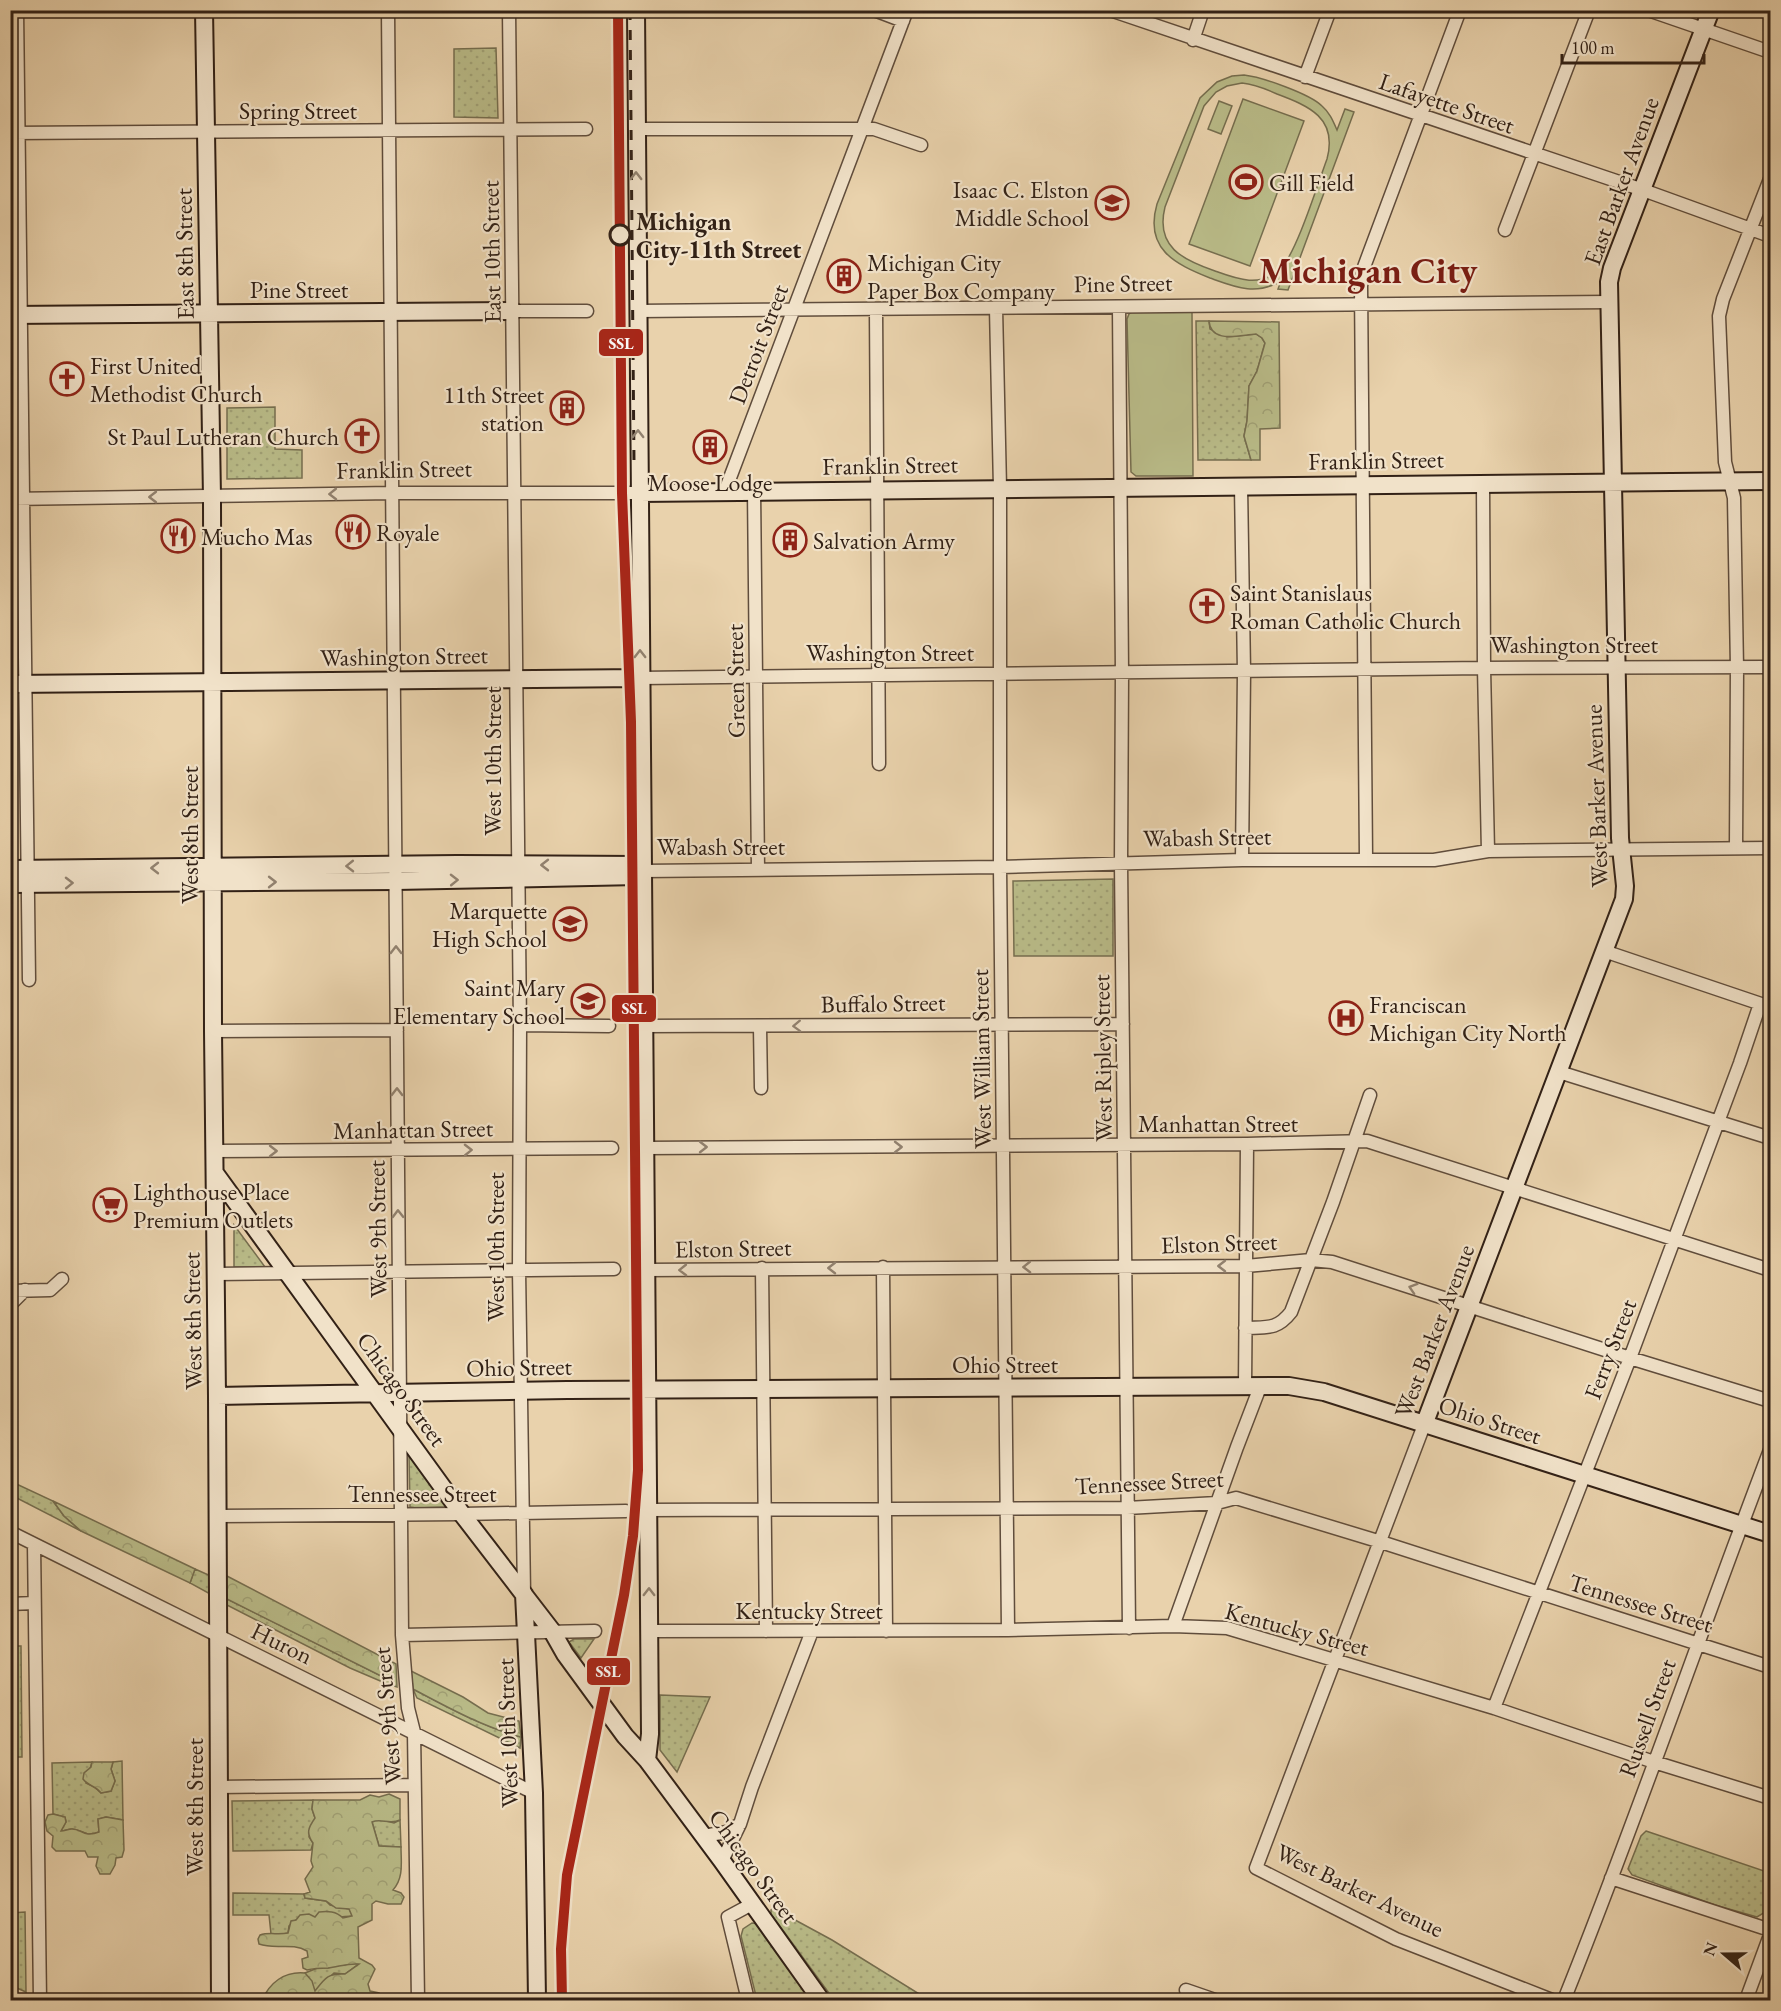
<svg xmlns="http://www.w3.org/2000/svg" width="1781" height="2011" viewBox="0 0 1781 2011" font-family="'EB Garamond',serif">
  <defs>
    <pattern id="grass-dots" width="8" height="8" patternUnits="userSpaceOnUse" patternTransform="scale(1.5)"><rect width="8" height="8" fill="#b9bb88"/><path d="M2 2h.1M6 6h.1" fill="none" stroke="#a0a075" stroke-width="1.8" stroke-linecap="round"/></pattern>
    <pattern id="forest-crowns" width="20" height="18" patternUnits="userSpaceOnUse" patternTransform="scale(1.5)"><rect width="20" height="18" fill="#b9bb88"/><path d="M2 6a3 3 0 1 1 6 0M12 15a3 3 0 1 1 6 0" fill="none" stroke="#a0a075"/></pattern>
  </defs>
  <rect width="100%" height="100%" fill="#e9d2ac"/>
  <filter id="stains"><feTurbulence type="fractalNoise" baseFrequency=".00333" numOctaves="4"/><feColorMatrix values="0 0 0 0 .2 0 0 0 0 .09 0 0 0 0 .02 0 0 0 .5 -.17"/></filter>
  <radialGradient id="worn" r=".72"><stop offset=".6" stop-color="#630" stop-opacity="0"/><stop offset="1" stop-color="#630" stop-opacity=".3"/></radialGradient>
  <path fill="url(#grass-dots)" stroke="#766e4f" stroke-width="1.5" d="M496 48 498 118 454 117V49Z
    M1196 321H1209L1210 329 1227 337 1256 334 1262 338 1265 343 1257 371 1249 386 1247 421 1244 436 1251 460H1198Z
    M275 407V449L302 450V478L227 479V408Z
    M1113 879V956H1014L1013 881Z
    M234 1225 265 1267H234Z
    M409 1455 447 1507 416 1508 410 1507Z
    M10 1481 53 1501 64 1516 81 1531 11 1495Z
    M195 1569 213 1577 212 1595 190 1583Z
    M225 1598 379 1675 387 1673V1659L396 1664 397 1687 385 1683 350 1668 225 1604Z
    M574 1639H594L581 1658 569 1642Z
    M10 1646H21L22 1757H11Z
    M413 1689C448 1707 483 1727 521 1737L520 1748 417 1698Z
    M660 1695 710 1697 677 1772 660 1750Z
    M122 1761 123 1820 106 1817 98 1819 99 1832C84 1838 82 1829 72 1829 68 1829 65 1831 61 1831L66 1822 65 1817 53 1814 52 1763 92 1762 86 1783 95 1787 101 1793 111 1791 115 1781 111 1769 113 1762Z
    M313 1800 312 1809 315 1818 309 1837 313 1843 311 1850 233 1851 232 1801Z
    M378 1819 394 1823 400 1820 401 1847 379 1846 372 1822Z
    M1646 1831 1770 1873V1901L1767 1911 1757 1917 1715 1905 1632 1875 1628 1869 1641 1836Z
    M233 1893 304 1894 305 1898 326 1901 330 1905 349 1909 353 1916 296 1920 289 1926 288 1933 280 1935 271 1934 269 1915H233Z
    M773 1908 832 1940 929 2000H834L771 1914V1910Z
    M25 1912 26 1992 10 1985 11 1913Z
    M752 1923 758 1924 813 2000H757L741 1936 743 1929Z
    M360 1963 345 1974 334 1973 315 1991 305 1973 320 1967 328 1968 340 1964Z"/>
  <path fill="url(#forest-crowns)" stroke="#766e4f" stroke-width="1.5" d="M1209 321 1279 322 1280 428 1260 429V460H1251L1244 436 1247 421 1249 386 1257 371 1265 343 1262 338 1256 334C1239 335 1211 344 1209 321Z
    M53 1501 195 1569 190 1583 81 1531 64 1516Z
    M225 1575 386 1659 387 1673 379 1675 225 1598Z
    M411 1671 463 1697 488 1713 519 1721 521 1737C483 1727 447 1707 413 1689Z
    M92 1762H113L111 1769 115 1781 111 1791 101 1793C96 1786 88 1786 83 1779L84 1773 91 1767Z
    M389 1794 400 1799V1820C390 1825 381 1818 372 1822L379 1846 401 1847C401 1862 404 1878 393 1890L401 1893 404 1897 401 1904H388L376 1901 372 1904V1920L358 1927 359 1958 372 1965 375 1969 368 1984 370 1991 379 1993 381 2000H262C270 1983 284 1971 305 1973L312 1981 315 1991C325 1978 328 1973 345 1974L359 1964C348 1963 338 1967 328 1968 320 1968 315 1968 307 1970L303 1968 302 1959 308 1957 307 1951C292 1942 275 1950 259 1944L258 1939 260 1935C269 1932 278 1935 288 1933L291 1921 296 1920 300 1915 309 1914 315 1917 319 1912C328 1911 336 1911 343 1918L352 1916 349 1909 336 1908 326 1901 305 1898 304 1894 310 1892 305 1879 313 1867 311 1861 313 1843C306 1833 308 1828 315 1818L312 1809 313 1800H360L370 1795 379 1797Z
    M53 1814 65 1817 66 1822 61 1831C65 1831 68 1829 72 1829 82 1829 84 1838 99 1832L98 1819 106 1817 123 1820 124 1850 122 1857 116 1858 115 1865 110 1874H100L96 1866 98 1857H88L85 1851H56L52 1847 53 1836 47 1831 45 1822 48 1815Z"/>
  <path fill="#b9bb88" stroke="#766e4f" stroke-width="1.5" fill-rule="evenodd" d="M1244 75C1262 77 1310 94 1322 106 1330 113 1333 121 1337 130L1345 109 1354 112 1288 290 1278 289 1281 281C1256 296 1235 287 1210 278 1175 264 1144 249 1157 204L1200 98 1217 82 1232 76ZM1242 83C1254 84 1266 89 1277 94 1309 106 1338 118 1327 159 1318 183 1296 255 1280 269 1260 288 1237 279 1215 271 1183 260 1155 247 1165 207L1204 106 1216 92 1227 86Z
    M1243 99 1304 121 1250 266 1189 244Z
    M1219 101 1232 106 1221 134 1208 129Z
    M1132 312H1192L1193 476H1136L1131 472 1127 319 1129 314Z"/>
  <g fill="none" stroke-linecap="round" stroke-linejoin="round">
    <defs>
      <path id="street" d="M17 10 29 980
        M388 10 402 1635 408 1708 414 1732 418 2000
        M509 10 520 1025 519 1270 524 1593
        M874 10 903 21
        M1110 10 1643 190 1770 236
        M1648 10 1770 52
        M1193 40 1203 10
        M1305 77 1330 10
        M636 129H874L921 145
        M12 133 586 129
        M1505 230 1589 10
        M1119 307 1122 673 1121 863 1129 1628
        M996 308 1000 488V867L1008 1630
        M876 309 879 764
        M513 311H587
        M638 311 1609 302
        M1483 483 1484 668 1488 851
        M1241 486 1244 672 1242 860
        M754 490 758 870
        M725 491 907 10
        M10 499 391 493H639
        M640 678 1484 668 1770 667
        M1736 848 1737 668 1734 498 1725 462 1719 316 1723 299 1770 179
        M1366 859 1361 286 1364 267 1460 10
        M643 871 1000 867 1242 860H1434L1488 851 1770 848
        M1604 951 1770 1007
        M520 1025 609 1026
        M644 1026 1123 1024
        M760 1027 761 1088
        M213 1031 397 1030
        M1559 1072 1770 1138
        M645 1148 1247 1144 1367 1141 1770 1270
        M214 1151 612 1148
        M883 1267 886 1631
        M762 1268 766 1631
        M646 1270 1246 1266 1311 1260 1332 1262 1630 1358 1770 1401
        M216 1274 614 1269
        M10 1291 50 1290 62 1279
        M10 1305 25 1290
        M1245 1328C1267 1327 1277 1330 1291 1312L1333 1202 1370 1095
        M1245 1387 1247 1144
        M1424 1425 1256 1868 1396 1939 1552 2000
        M648 1510 1127 1508 1217 1503 1236 1498 1381 1542 1770 1667
        M217 1516 462 1514 626 1511
        M10 1532 534 1793
        M34 1544 40 2000
        M10 1604 34 1603
        M1173 1626 1237 1447 1260 1387
        M650 1631 1008 1630 1173 1626 1227 1628 1494 1708 1654 1762 1770 1798
        M402 1635 595 1631
        M1494 1708 1630 1358 1740 1063 1760 1004
        M218 1787 414 1785
        M703 1836 727 1832 740 1824
        M722 1861 740 1824 752 1787 812 1631
        M1611 1878 1770 1930
        M1186 1990 1215 2000
        M748 2000 728 1917 752 1904
        M1564 2000C1637 1819 1700 1633 1770 1450
        M1746 2000 1770 1935"/>
      <path id="secondary" d="M204 10 212 497 213 1031 217 1396 220 2000
        M636 10 650 1734 647 1760
        M10 315 513 311
        M639 493 1770 481
        M10 684 640 678
        M10 869 457 864 638 865 643 871 638 876 396 881 10 884
        M215 1173 462 1514 552 1631 565 1654 625 1736 647 1760 722 1861 821 2000
        M217 1396 567 1390 1289 1386 1324 1392 1770 1534
        M1424 1425 1624 899 1625 886 1620 838 1609 282 1612 268 1711 10
        M524 1594 534 1793 537 2000"/>
    </defs>
    <use href="#street" stroke="#604d3c" stroke-width="15"/>
    <use href="#secondary" stroke="#322116" stroke-width="20"/>
    <use href="#street" stroke="#f1e2c9" stroke-width="12"/>
    <use href="#secondary" stroke="#f1e2c9" stroke-width="16"/>
    <path stroke="#322116" stroke-width="3" stroke-dasharray="10 10" stroke-linecap="butt" d="M618 10 622 463
      M630 10 634 463"/>
    <defs>
      <path id="rail-1" d="M562 2000 561 1949 567 1875 624 1595 633 1536 638 1470 631 722 622 493 618 10"/>
    </defs>
    <use href="#rail-1" stroke="#f1e2c9" stroke-width="15"/>
    <use href="#rail-1" stroke="#a82618" stroke-width="10"/>
  </g>
  <defs><path id="oneway-chevron" d="M-2-3.5L2.5 0L-2 3.5" fill="none" stroke-width="1.6" stroke-linecap="round" stroke-linejoin="round" transform="scale(1.5)"/></defs>
  <g stroke="#928270">
    <use href="#oneway-chevron" transform="translate(636 176) rotate(-90)"/>
    <use href="#oneway-chevron" transform="translate(638 434) rotate(-90)"/>
    <use href="#oneway-chevron" transform="translate(333 494) rotate(179)"/>
    <use href="#oneway-chevron" transform="translate(153 497) rotate(180)"/>
    <use href="#oneway-chevron" transform="translate(640 654) rotate(-90)"/>
    <use href="#oneway-chevron" transform="translate(545 865) rotate(-180)"/>
    <use href="#oneway-chevron" transform="translate(350 866) rotate(179)"/>
    <use href="#oneway-chevron" transform="translate(155 868) rotate(-180)"/>
    <use href="#oneway-chevron" transform="translate(454 880) rotate(-1)"/>
    <use href="#oneway-chevron" transform="translate(272 882)"/>
    <use href="#oneway-chevron" transform="translate(69 883) rotate(-1)"/>
    <use href="#oneway-chevron" transform="translate(396 950) rotate(-90)"/>
    <use href="#oneway-chevron" transform="translate(797 1026) rotate(178)"/>
    <use href="#oneway-chevron" transform="translate(397 1092) rotate(-90)"/>
    <use href="#oneway-chevron" transform="translate(703 1147)"/>
    <use href="#oneway-chevron" transform="translate(898 1147)"/>
    <use href="#oneway-chevron" transform="translate(468 1150) rotate(-1)"/>
    <use href="#oneway-chevron" transform="translate(273 1151)"/>
    <use href="#oneway-chevron" transform="translate(398 1214) rotate(-91)"/>
    <use href="#oneway-chevron" transform="translate(1222 1266) rotate(180)"/>
    <use href="#oneway-chevron" transform="translate(1027 1267) rotate(179)"/>
    <use href="#oneway-chevron" transform="translate(832 1268) rotate(180)"/>
    <use href="#oneway-chevron" transform="translate(683 1270) rotate(179)"/>
    <use href="#oneway-chevron" transform="translate(1413 1288) rotate(-162)"/>
    <use href="#oneway-chevron" transform="translate(649 1592) rotate(-90)"/>
  </g>
  <defs>
    <symbol id="stadium-ring" viewBox="-11 -11 22 22"><circle r="9.5" fill="#f1e2c9" stroke="#8f2418" stroke-width="1.5"/><path d="M0-5a6.5 5 0 1 0 0 10a6.5 5 0 1 0 0-10ZM-3.5-1.8h7v3.6h-7Z" fill="#8f2418"/></symbol>
    <symbol id="school-ring" viewBox="-11 -11 22 22"><circle r="9.5" fill="#f1e2c9" stroke="#8f2418" stroke-width="1.5"/><path d="M0-5L7-2L0 1L-7-2ZM-4 1L0 2.5L4 1V4Q0 6-4 4Z" fill="#8f2418"/></symbol>
    <symbol id="building-ring" viewBox="-11 -11 22 22"><circle r="9.5" fill="#f1e2c9" stroke="#8f2418" stroke-width="1.5"/><path d="M-4-6H4V6H1V3H-1V6H-4ZM-2.5-4.3h1.7v1.8h-1.7ZM.8-4.3h1.7v1.8H.8ZM-2.5-1h1.7V.8h-1.7ZM.8-1h1.7V.8H.8Z" fill="#8f2418"/></symbol>
    <symbol id="church-ring" viewBox="-11 -11 22 22"><circle r="9.5" fill="#f1e2c9" stroke="#8f2418" stroke-width="1.5"/><path d="M-1.2-6h2.4v3.5h3.3v2.4h-3.3V6h-2.4V-.1h-3.3v-2.4h3.3Z" fill="#8f2418"/></symbol>
    <symbol id="restaurant-ring" viewBox="-11 -11 22 22"><circle r="9.5" fill="#f1e2c9" stroke="#8f2418" stroke-width="1.5"/><path d="M-5-6h1v4h1v-4h1v4h1v-4h1v5L-1.5 .5V6h-2V.5L-5-1ZM5-6V6H3V1.5H1.5Q1.5-4 5-6Z" fill="#8f2418"/></symbol>
    <symbol id="hospital-ring" viewBox="-11 -11 22 22"><circle r="9.5" fill="#f1e2c9" stroke="#8f2418" stroke-width="1.5"/><path d="M-5-5h3v3.5h4V-5h3V5h-3V1.5h-4V5h-3Z" fill="#8f2418"/></symbol>
    <symbol id="supermarket-ring" viewBox="-11 -11 22 22"><circle r="9.5" fill="#f1e2c9" stroke="#8f2418" stroke-width="1.5"/><path d="M-6-5.5h2.5l.6 2H6L4.5 2H-2.5L-4.4-4H-6ZM-1.5 3.2a1.3 1.3 0 1 0 .1 0ZM3 3.2a1.3 1.3 0 1 0 .1 0Z" fill="#8f2418"/></symbol>
  </defs>
  <g fill-rule="evenodd">
    <use href="#stadium-ring" x="1227" y="163" width="38" height="38"/>
    <use href="#school-ring" x="1093" y="184" width="38" height="38"/>
    <use href="#building-ring" x="825" y="257" width="38" height="38"/>
    <use href="#church-ring" x="48" y="360" width="38" height="38"/>
    <use href="#building-ring" x="548" y="389" width="38" height="38"/>
    <use href="#church-ring" x="343" y="417" width="38" height="38"/>
    <use href="#building-ring" x="691" y="428" width="38" height="38"/>
    <use href="#restaurant-ring" x="334" y="513" width="38" height="38"/>
    <use href="#restaurant-ring" x="159" y="517" width="38" height="38"/>
    <use href="#building-ring" x="771" y="521" width="38" height="38"/>
    <use href="#church-ring" x="1188" y="587" width="38" height="38"/>
    <use href="#school-ring" x="551" y="905" width="38" height="38"/>
    <use href="#school-ring" x="569" y="982" width="38" height="38"/>
    <use href="#hospital-ring" x="1327" y="999" width="38" height="38"/>
    <use href="#supermarket-ring" x="91" y="1186" width="38" height="38"/>
  </g>
  <circle fill="#f1e2c9" stroke="#322116" stroke-width="3" cx="620" cy="235" r="10"/>
  <g text-anchor="middle" dominant-baseline="central" stroke-width="4.5" stroke-linejoin="round" paint-order="stroke">
    <g font-size="24" fill="#322116" stroke="#f1e2c9">
      <text transform="translate(1447 103) rotate(19)">Lafayette Street</text>
      <text x="298" y="110">Spring Street</text>
      <text transform="translate(1621 181) rotate(-70)">East Barker Avenue</text>
      <text transform="translate(491 252) rotate(-91)">East 10th Street</text>
      <text transform="translate(184 254) rotate(-91)">East 8th Street</text>
      <text transform="translate(1123 283) rotate(-1)">Pine Street</text>
      <text x="299" y="289">Pine Street</text>
      <text transform="translate(758 344) rotate(-69)">Detroit Street</text>
      <text transform="translate(1376 460) rotate(-1)">Franklin Street</text>
      <text transform="translate(890 465) rotate(-1)">Franklin Street</text>
      <text transform="translate(404 469) rotate(-1)">Franklin Street</text>
      <text x="1574" y="644">Washington Street</text>
      <text x="890" y="652">Washington Street</text>
      <text transform="translate(404 656) rotate(-1)">Washington Street</text>
      <text transform="translate(735 681) rotate(-91)">Green Street</text>
      <text transform="translate(492 761) rotate(-90)">West 10th Street</text>
      <text transform="translate(1596 796) rotate(-92)">West Barker Avenue</text>
      <text transform="translate(189 835) rotate(-90)">West 8th Street</text>
      <text transform="translate(1207 837) rotate(-1)">Wabash Street</text>
      <text x="721" y="846">Wabash Street</text>
      <text transform="translate(883 1003) rotate(-1)">Buffalo Street</text>
      <text transform="translate(1102 1058) rotate(-91)">West Ripley Street</text>
      <text transform="translate(981 1059) rotate(-91)">West William Street</text>
      <text x="1218" y="1123">Manhattan Street</text>
      <text transform="translate(413 1129) rotate(-1)">Manhattan Street</text>
      <text transform="translate(377 1229) rotate(-91)">West 9th Street</text>
      <text transform="translate(1219 1243) rotate(-2)">Elston Street</text>
      <text transform="translate(495 1247) rotate(-90)">West 10th Street</text>
      <text transform="translate(733 1248) rotate(-1)">Elston Street</text>
      <text transform="translate(192 1321) rotate(-91)">West 8th Street</text>
      <text transform="translate(1434 1331) rotate(-69)">West Barker Avenue</text>
      <text transform="translate(1610 1349) rotate(-69)">Ferry Street</text>
      <text x="1005" y="1364">Ohio Street</text>
      <text transform="translate(519 1367) rotate(-1)">Ohio Street</text>
      <text transform="translate(402 1389) rotate(54)">Chicago Street</text>
      <text transform="translate(1490 1420) rotate(18)">Ohio Street</text>
      <text transform="translate(1149 1482) rotate(-3)">Tennessee Street</text>
      <text x="422" y="1493">Tennessee Street</text>
      <text transform="translate(1641 1603) rotate(17)">Tennessee Street</text>
      <text x="809" y="1610">Kentucky Street</text>
      <text transform="translate(1297 1629) rotate(15)">Kentucky Street</text>
      <text transform="translate(282 1643) rotate(26)">Huron</text>
      <text transform="translate(387 1716) rotate(-95)">West 9th Street</text>
      <text transform="translate(1647 1718) rotate(-70)">Russell Street</text>
      <text transform="translate(507 1733) rotate(-92)">West 10th Street</text>
      <text transform="translate(194 1807) rotate(-90)">West 8th Street</text>
      <text transform="translate(754 1866) rotate(54)">Chicago Street</text>
      <text transform="translate(1360 1890) rotate(26)">West Barker Avenue</text>
    </g>
    <g font-size="24" fill="#322116" stroke="#f1e2c9" text-anchor="start">
      <text x="1269" y="182">Gill Field</text>
      <text x="1089" y="189" text-anchor="end">Isaac C. Elston<tspan x="1089" dy="28">Middle School</tspan></text>
      <text x="867" y="262">Michigan City<tspan x="867" dy="28">Paper Box Company</tspan></text>
      <text x="90" y="365">First United<tspan x="90" dy="28">Methodist Church</tspan></text>
      <text x="544" y="394" text-anchor="end">11th Street<tspan x="544" dy="28">station</tspan></text>
      <text x="339" y="436" text-anchor="end">St Paul Lutheran Church</text>
      <text x="710" y="482" text-anchor="middle">Moose Lodge</text>
      <text x="376" y="532">Royale</text>
      <text x="201" y="536">Mucho Mas</text>
      <text x="813" y="540">Salvation Army</text>
      <text x="1230" y="592">Saint Stanislaus<tspan x="1230" dy="28">Roman Catholic Church</tspan></text>
      <text x="547" y="910" text-anchor="end">Marquette<tspan x="547" dy="28">High School</tspan></text>
      <text x="565" y="987" text-anchor="end">Saint Mary<tspan x="565" dy="28">Elementary School</tspan></text>
      <text x="1369" y="1004">Franciscan<tspan x="1369" dy="28">Michigan City North</tspan></text>
      <text x="133" y="1191">Lighthouse Place<tspan x="133" dy="28">Premium Outlets</tspan></text>
    </g>
    <g font-size="24" font-weight="bold" fill="#322116" stroke="#f1e2c9" text-anchor="start">
      <text x="636" y="221">Michigan<tspan x="636" dy="28">City-11th Street</tspan></text>
    </g>
    <g font-size="36" font-weight="bold" fill="#7a1f14" stroke="#f1e2c9">
      <text x="1368" y="270">Michigan City</text>
    </g>
  </g>
  <g stroke="#f1e2c9" stroke-width="2">
    <rect x="598" y="328" width="46" height="29" rx="6" fill="#a82618"/>
    <rect x="611" y="994" width="46" height="29" rx="6" fill="#a82618"/>
    <rect x="586" y="1657" width="45" height="29" rx="6" fill="#a82618"/>
  </g>
  <g font-size="16" text-anchor="middle" font-weight="bold" fill="#fff">
    <text x="621" y="349">SSL</text>
    <text x="634" y="1014">SSL</text>
    <text x="608" y="1677">SSL</text>
  </g>
  <rect width="1781" height="2011" fill="none" stroke="#e9d2ac" stroke-width="36"/>
  <rect x="12" y="12" width="1757" height="1987" fill="none" stroke="#322116" stroke-width="3"/>
  <rect x="18" y="18" width="1745" height="1975" fill="none" stroke="#322116" stroke-width="1.5"/>
  <g transform="translate(1724 1954) rotate(290)" stroke="#f1e2c9" stroke-width="4.5" paint-order="stroke">
  <path d="M0-4.5L10 22L0 15L-10 22Z" fill="#322116"/>
  <text y="-9" font-size="16" font-weight="bold" text-anchor="middle" fill="#322116">N</text>
  </g>
  <path d="M1562 54v9h142v-9" fill="none" stroke="#322116" stroke-width="3"/>
  <text x="1571" y="54" font-size="18" fill="#322116" stroke="#f1e2c9" stroke-width="4.5" paint-order="stroke">100 m</text>
  <rect width="100%" height="100%" filter="url(#stains)"/>
  <rect width="100%" height="100%" fill="url(#worn)"/>
</svg>
